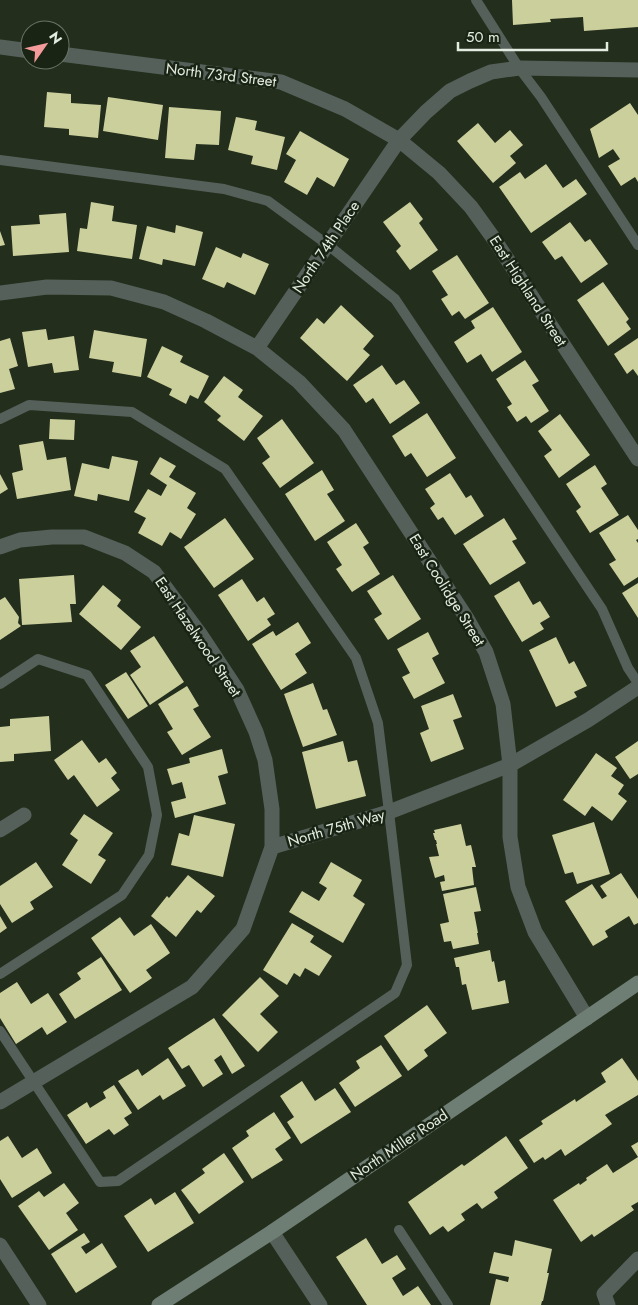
<svg xmlns="http://www.w3.org/2000/svg" width="638" height="1305" viewBox="0 0 638 1305" font-family="Jost,sans-serif">
  <rect width="100%" height="100%" fill="#232e1d"/>
  <path fill="#cbcf9c" d="M512 0H638V27L584 31 583 17 550 19 551 22 513 25Z
    M47 92 71 94V103L101 105 98 138 69 135V129L44 127Z
    M108 97 163 105 158 140 103 131Z
    M630 103 638 115V182L635 177 621 186 608 166 620 159 613 149 599 158 590 129Z
    M169 107 221 111 219 145 196 144 194 160 165 158Z
    M236 117 257 121 255 130 285 137 277 170 251 164 253 156 228 150Z
    M478 123 495 143 510 130 523 145 510 156 516 163 493 183 457 141Z
    M300 131 349 159 334 187 317 177 307 195 284 182 296 160 286 154Z
    M546 164 563 188 576 179 587 194 531 233 499 187 520 172 525 179Z
    M91 202 114 206 112 221 137 225 132 259 77 251 80 228 87 229Z
    M410 202 423 219 419 223 438 250 410 270 396 251 401 246 383 222Z
    M66 213 69 252 13 256 11 226 40 224 39 215Z
    M570 222 585 242 590 239 608 264 581 283 562 256 555 260 542 242Z
    M176 225 203 232 195 266 163 259 162 265 139 259 147 226 175 233Z
    M0 231 5 245 0 246Z
    M216 247 241 258 243 253 269 264 255 295 227 282 224 288 202 279Z
    M457 255 489 303 465 319 459 311 452 316 441 299 448 295 432 271Z
    M603 282 629 319 626 322 631 329 608 346 577 300Z
    M341 305 374 336 363 349 370 355 347 381 300 338 317 318 324 324Z
    M493 307 522 352 492 372 481 354 467 363 454 342 475 328 471 321Z
    M46 329 48 340 74 336 79 370 54 373 52 363 28 367 22 332Z
    M94 330 147 339 141 377 112 372 114 362 89 358Z
    M10 338 18 366 9 369 15 389 0 393V341Z
    M638 338V376L633 369 627 374 614 354Z
    M162 346 183 356 180 362 209 376 198 399 190 395 186 404 169 395 172 389 147 377Z
    M525 360 539 381 532 385 549 411 531 423 526 416 517 422 507 407 512 404 496 379Z
    M382 365 396 385 404 380 420 403 390 424 373 398 366 403 353 385Z
    M224 376 243 390 238 397 263 416 244 441 217 420 221 416 204 402Z
    M427 413 456 458 427 477 411 453 405 457 392 436Z
    M560 414 590 455 559 478 544 456 552 450 538 431Z
    M50 419 75 420 74 440 49 439Z
    M282 419 314 463 280 488 262 463 270 457 257 438Z
    M43 441 47 460 66 457 71 490 17 499 12 473 23 470 19 445Z
    M112 456 138 461 129 501 98 494 97 501 74 496 82 463 109 469Z
    M160 457 176 466 169 477 196 493 187 508 196 514 181 539 170 532 162 546 138 533 146 518 134 512 148 489 161 496 167 485 150 474Z
    M595 465 607 484 601 488 619 515 590 533 576 511 581 507 566 484Z
    M322 470 334 490 327 494 345 521 315 541 285 494Z
    M450 473 466 498 471 495 484 516 455 535 443 517 438 520 430 508 435 504 425 489Z
    M0 474 8 489 0 494Z
    M628 515 638 530V539L636 540 638 543V577L624 586 609 564 616 560 599 533Z
    M225 518 254 559 214 588 184 547Z
    M504 518 517 539 512 541 526 563 490 585 463 544Z
    M356 523 369 543 363 547 380 574 352 592 336 569 342 565 327 542Z
    M74 575 76 604H70L72 622 22 625 19 579Z
    M393 575 421 619 388 640 374 619 382 614 367 591Z
    M242 579 257 602 264 597 275 614 267 619 271 625 248 641 218 595Z
    M519 581 533 605 540 601 550 617 540 623 544 629 522 642 494 596Z
    M638 583V618L622 593Z
    M103 585 121 600 117 606 141 627 121 650 79 614Z
    M5 597 19 617 18 623 21 626 0 640V600Z
    M298 622 311 643 295 654 307 673 281 690 252 644 273 631 276 636Z
    M428 632 439 654 432 658 445 683 414 699 402 677 410 673 397 649Z
    M154 636 184 682 150 705 130 675 141 667 130 651Z
    M556 637 569 664 574 661 587 686 574 692 577 697 556 707 529 650Z
    M126 672 148 706 128 719 105 685Z
    M313 683 323 710 327 709 337 735 303 747 284 694Z
    M187 686 199 706 193 709 211 737 182 755 167 732 173 729 158 704Z
    M453 694 462 717 453 720 464 749 431 762 420 733 429 729 421 706Z
    M49 716 51 751 14 754V761L0 762V727L10 726V719Z
    M82 740 99 763 106 758 117 773 111 778 120 790 97 807 74 775 68 780 54 760Z
    M343 741 348 762 357 760 366 796 316 809 302 752Z
    M638 741V774L630 779 615 757Z
    M222 749 228 773 218 776 226 804 175 818 171 802 186 798 182 782 172 785 167 769 190 763 189 758Z
    M596 753 617 768 611 776 624 785 618 794 627 801 612 821 592 806 585 816 563 800Z
    M84 814 113 833 98 855 106 860 91 884 62 865 78 840 70 834Z
    M194 815 235 824 223 877 171 865 179 833 189 836Z
    M594 822 610 874 577 884 573 872 565 874 552 835Z
    M461 824 466 846 471 845 476 867H472L474 885 442 891 440 882 445 881 444 875 435 878 429 857 439 856 436 844H437L436 840H435L433 833H435L434 830Z
    M36 862 53 887 30 902 34 909 12 923 0 904V886Z
    M331 862 362 880 353 896 365 904 343 943 289 912 302 891 319 901 327 888 319 883Z
    M621 873 638 899V923L634 925 629 916 605 931 608 937 593 946 565 901 592 884 602 899 607 896 600 886Z
    M188 875 215 896 201 913 197 910 176 937 151 916 167 896 169 898Z
    M476 887 481 911 474 912 478 933H477L479 944 453 949 451 941 444 942 440 924 449 922 443 894Z
    M0 916 7 928 0 933Z
    M120 917 134 936 151 924 170 953 146 970 152 978 130 993 91 938Z
    M292 923 314 936 310 942 332 956 319 976 305 968 300 977 294 973 287 985 263 970Z
    M490 950 492 962 494 961 498 982 505 980 509 1003 472 1010 466 984 462 985 459 967H456L454 958Z
    M101 957 122 990 75 1019 59 994 81 979 77 973Z
    M260 977 279 996 260 1014 278 1032 258 1052 222 1015Z
    M17 982 31 1004 48 993 67 1022 47 1035 42 1027 16 1044 0 1018V993Z
    M427 1005 447 1033 424 1050 428 1056 408 1071 384 1036Z
    M214 1018 245 1066 232 1074 221 1055 214 1060 223 1074 203 1087 189 1065 182 1069 168 1048Z
    M381 1045 402 1076 355 1107 339 1083 360 1068 356 1061Z
    M168 1058 186 1086 163 1100 160 1095 138 1110 118 1081 138 1069 142 1076Z
    M622 1058 638 1081V1095L605 1115 612 1124 565 1156 561 1149 545 1160 543 1157 534 1163 519 1140 543 1124 541 1121 575 1099 576 1102 606 1082 601 1073Z
    M302 1081 315 1101 335 1088 351 1112 301 1144 287 1122 294 1117 280 1096Z
    M114 1085 132 1113 124 1118 129 1125 114 1135 109 1129 86 1144 67 1115 87 1102 90 1108 106 1098 103 1092Z
    M274 1112 291 1138 275 1149 283 1160 252 1179 232 1148 249 1136 246 1131Z
    M8 1136 22 1158 37 1148 52 1173 12 1198 0 1179V1141Z
    M506 1136 528 1168 494 1192 498 1198 482 1209 477 1203 461 1214 465 1220 448 1232 443 1226 430 1235 408 1202 462 1164 464 1166Z
    M638 1142V1202L631 1206 634 1210 594 1237 592 1234 581 1242 553 1200 579 1183 580 1185 587 1180 586 1178 607 1164 613 1173 638 1157 631 1146Z
    M224 1153 244 1182 199 1214 181 1190 205 1173 202 1169Z
    M64 1183 79 1203 66 1213 78 1230 49 1250 18 1206 39 1191 44 1197Z
    M175 1192 194 1223 148 1252 124 1216 151 1198 155 1205Z
    M84 1233 90 1242 81 1247 86 1254 102 1243 117 1267 76 1293 51 1254Z
    M366 1238 382 1264 397 1255 406 1269 392 1278 403 1296 418 1286 431 1305H367L336 1257Z
    M515 1240 552 1249 547 1273H549L543 1301H542L541 1305H490L496 1279 508 1282 509 1277 489 1273 494 1252 512 1256Z"/>
  <g fill="none" stroke-linecap="round" stroke-linejoin="round">
    <path stroke="#56605a" stroke-width="10" d="M476 0 519 68 541 97 638 245
      M0 160 224 189 268 201 328 245 395 299 602 609 628 668 638 683
      M0 419 29 405 132 412 225 469 356 658 378 723 389 812 407 965 395 993 118 1181 100 1182 0 1031
      M0 684 38 659 87 675 148 767 157 815 149 855 122 895 0 974
      M399 1230 448 1305"/>
    <path stroke="#56605a" stroke-width="15" d="M0 47 30 51
      M60 54 281 82 345 109 399 140 439 173 471 207 494 239 638 459
      M0 293 47 287 111 288 164 302 206 321 257 348 299 382 344 430 466 617 486 652 503 704 510 765V837L518 887 535 932 587 1018
      M257 348 399 140 426 112 450 91 470 81 491 72 519 68 638 70
      M0 547 20 540 52 537H84L125 553 154 572 200 634 237 690 256 732 265 760 272 809V847
      M0 830 24 815
      M0 1102 192 987 243 929 272 847 389 812 510 765 588 720 638 687
      M272 1232 320 1305
      M0 1245 39 1305
      M608 1305 604 1294 638 1259"/>
    <path stroke="#6e7e74" stroke-width="15" d="M159 1305 272 1232 638 983"/>
  </g>
  <g text-anchor="middle" dominant-baseline="central" stroke-width="5" stroke-linejoin="round" paint-order="stroke">
    <g font-size="15" fill="#e4ece1" stroke="#192414">
      <text transform="translate(221 75) rotate(7)">North 73rd Street</text>
      <text transform="translate(326 247) rotate(-56)">North 74th Place</text>
      <text transform="translate(528 291) rotate(57)">East Highland Street</text>
      <text transform="translate(447 590) rotate(58)">East Coolidge Street</text>
      <text transform="translate(198 637) rotate(56)">East Hazelwood Street</text>
      <text transform="translate(336 828) rotate(-16)">North 75th Way</text>
      <text transform="translate(399 1145) rotate(-34)">North Miller Road</text>
    </g>
  </g>
  <g transform="translate(45 45) rotate(56)"><circle r="24" fill="#192414" stroke="#6a7466"/>
  <path d="M0-4L9 19L0 12L-9 19Z" fill="#f59b9b"/>
  <text y="-8" font-size="14" font-weight="bold" text-anchor="middle" fill="#e4ece1">N</text>
  </g>
  <path d="M458 42v8h149v-8" fill="none" stroke="#e4ece1" stroke-width="2.5"/>
  <text x="466" y="42" font-size="15" fill="#e4ece1" stroke="#192414" stroke-width="4" paint-order="stroke">50 m</text>
</svg>
